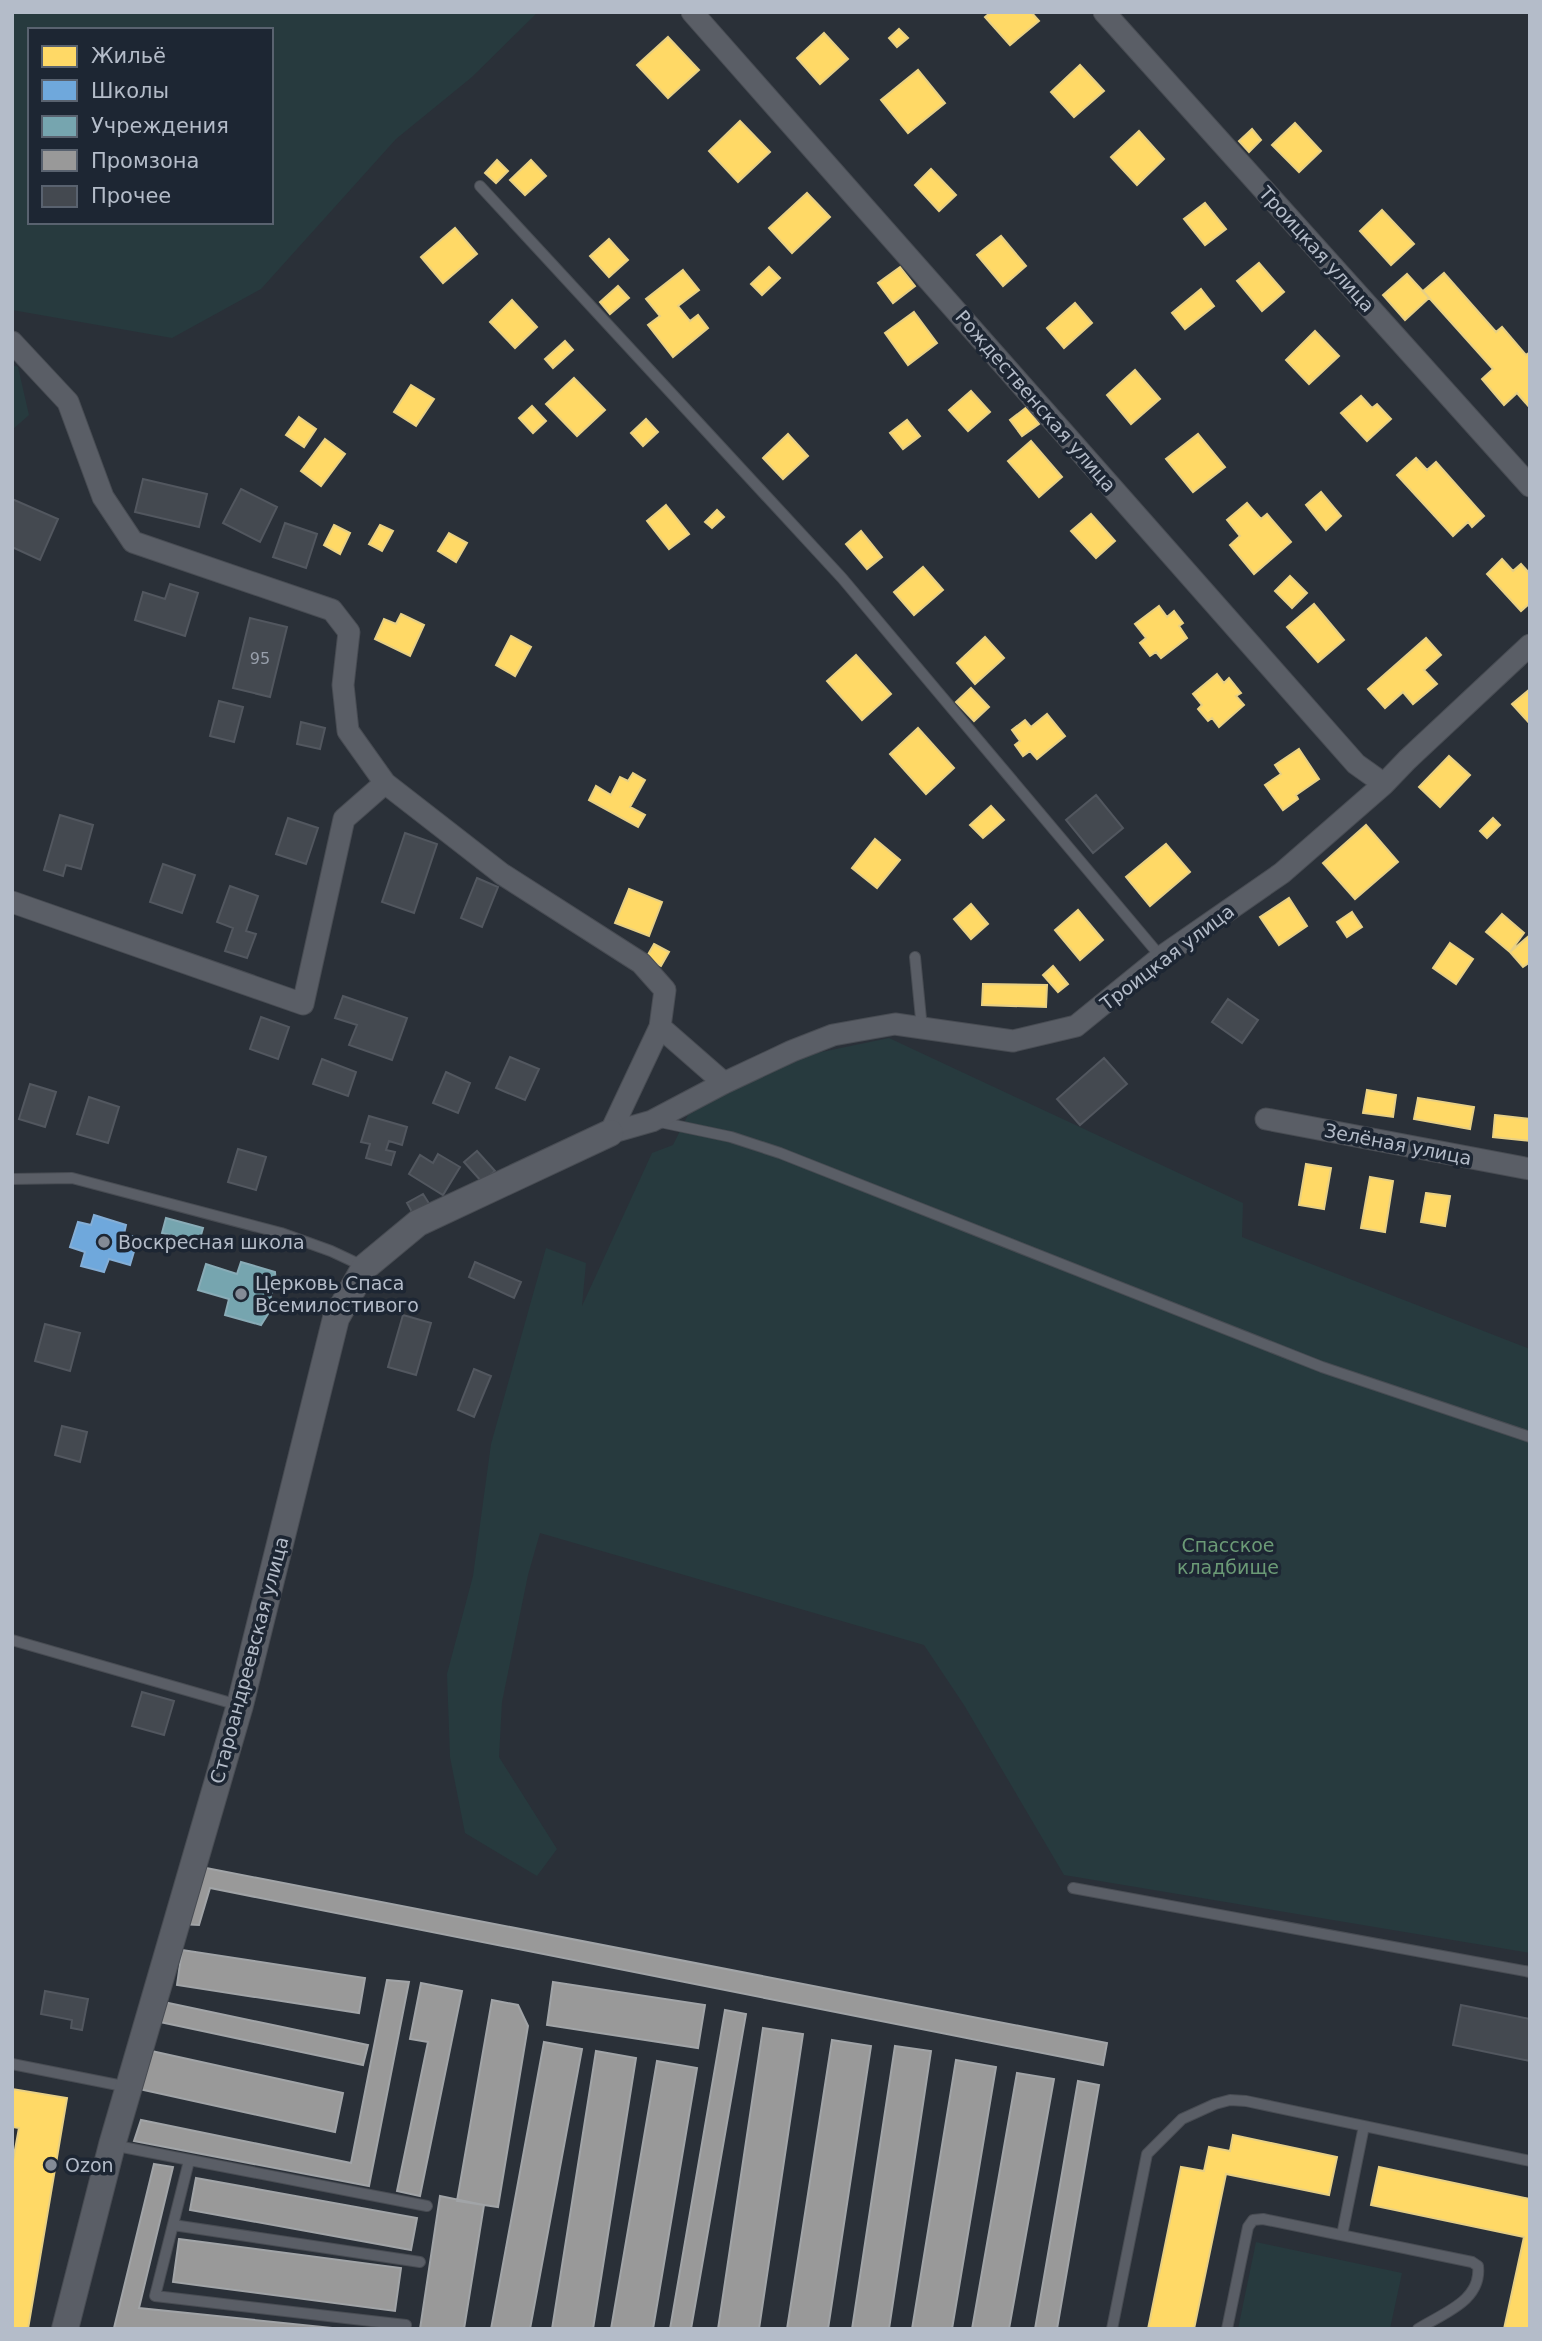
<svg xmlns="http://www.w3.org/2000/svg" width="1542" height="2341" viewBox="0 0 1542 2341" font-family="'DejaVu Sans',sans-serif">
  <rect width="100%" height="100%" fill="#2a3038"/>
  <path fill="#273a3e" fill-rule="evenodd" d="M12 12H538L472 77 396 139 261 289 172 338 12 310ZM30 30H271V222H30Z
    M12 365 18 367 29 415 12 430Z
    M889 1038 1243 1203 1242 1237 1530 1349V1953L1064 1875 964 1705 924 1645 540 1533 528 1575 502 1702 499 1757 557 1849 537 1876 465 1833 450 1757 447 1674 473 1576 491 1444 546 1248 586 1263 582 1306 652 1153 673 1145 688 1115 788 1059Z
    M1256 2242 1402 2273 1390 2329H1238Z"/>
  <path fill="#ffd966" stroke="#e8d084" stroke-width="2" d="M991 12H1031L1039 21 1010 45 985 17Z
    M899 29 908 38 897 47 889 38Z
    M824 33 848 59 820 84 797 58Z
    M668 37 699 70 668 98 637 65Z
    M1080 65 1104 91 1074 117 1051 92Z
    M918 70 945 103 908 133 881 100Z
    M740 121 770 152 738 182 709 151Z
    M1295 123 1321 151 1299 172 1272 145Z
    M1252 129 1261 140 1249 152 1239 141Z
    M1139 131 1164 159 1137 185 1111 157Z
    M497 160 508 171 496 183 485 173Z
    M531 160 546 176 525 195 510 180Z
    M931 169 956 195 939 211 915 185Z
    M807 193 830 217 792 253 769 228Z
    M1205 203 1226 229 1205 245 1184 219Z
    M1382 210 1414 244 1391 265 1360 231Z
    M455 228 477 254 443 283 421 257Z
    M1001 236 1026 266 1003 286 977 255Z
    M609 239 628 260 609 277 590 256Z
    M1259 263 1284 292 1262 311 1237 281Z
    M769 267 780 278 762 295 751 284Z
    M900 267 915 286 893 303 878 283Z
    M683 270 699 290 678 306 690 321 698 315 708 328 673 357 648 325 660 316 646 299Z
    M1444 273 1496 332 1502 327 1526 355 1530 352V408L1517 393 1504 405 1482 379 1493 369 1423 291Z
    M1407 274 1429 298 1405 320 1383 295Z
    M618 286 629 298 610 314 600 302Z
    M1201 289 1214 306 1185 329 1172 313Z
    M512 300 537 327 515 348 490 322Z
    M1075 303 1092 323 1064 348 1047 328Z
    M914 312 937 343 908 365 885 333Z
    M1315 331 1339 356 1309 384 1286 360Z
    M565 341 573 350 553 368 545 359Z
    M1135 370 1160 399 1131 424 1107 395Z
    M574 378 605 410 577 436 546 404Z
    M411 385 434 399 416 426 394 412Z
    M971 391 990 412 968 431 949 410Z
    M1361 396 1372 408 1377 404 1391 419 1367 441 1341 413Z
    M532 406 546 421 533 433 519 418Z
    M1027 407 1039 424 1022 436 1010 420Z
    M299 417 316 429 304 447 286 435Z
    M646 419 658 432 643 446 631 433Z
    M907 420 920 436 903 449 890 433Z
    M788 434 808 456 783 479 763 458Z
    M1198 434 1225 467 1193 492 1166 459Z
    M325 439 345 454 321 486 301 471Z
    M1031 441 1062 477 1039 497 1008 461Z
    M1416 458 1427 470 1436 462 1484 516 1472 527 1468 522 1453 536 1397 475Z
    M1321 492 1341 516 1326 530 1306 505Z
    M1247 503 1261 519 1267 514 1291 542 1254 574 1230 545 1240 536 1227 520Z
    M666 505 689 534 669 549 647 521Z
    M717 510 724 517 712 528 705 522Z
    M1091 514 1115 541 1096 558 1071 531Z
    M334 525 350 533 340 554 324 545Z
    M380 525 393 531 382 551 369 544Z
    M861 531 882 557 867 569 846 544Z
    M449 533 467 543 456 562 438 551Z
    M1502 559 1513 571 1521 564 1530 574V603L1521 611 1487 574Z
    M923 567 943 590 914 615 894 592Z
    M1290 576 1307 593 1292 608 1275 591Z
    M1314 604 1344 640 1318 662 1287 627Z
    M1159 606 1167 617 1174 611 1183 623 1179 626 1187 638 1161 658 1156 652 1150 656 1140 643 1146 638 1135 624Z
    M401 614 424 625 410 656 375 639 384 619 396 624Z
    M511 636 531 647 515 676 496 665Z
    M985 637 1004 658 975 684 957 663Z
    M1426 638 1441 655 1424 670 1437 684 1413 704 1403 692 1385 708 1368 689Z
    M856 655 891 694 862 720 827 681Z
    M1217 674 1224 683 1229 678 1241 693 1236 696 1244 705 1219 727 1212 718 1208 721 1198 709 1202 705 1193 694Z
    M971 688 989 707 974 721 956 702Z
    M1530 689V724L1512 704Z
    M1047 714 1065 736 1037 759 1030 751 1023 756 1015 745 1020 741 1012 730 1025 720 1031 727Z
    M918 728 954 768 926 794 890 754Z
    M1299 749 1319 779 1296 795 1298 799 1283 810 1265 785 1281 774 1275 765Z
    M1449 756 1470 775 1440 807 1419 787Z
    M633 773 645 780 630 807 645 815 638 827 589 800 596 786 611 795 620 777 628 781Z
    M991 806 1004 820 983 838 970 825Z
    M1493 818 1500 825 1487 838 1480 831Z
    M1366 825 1398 862 1355 899 1323 863Z
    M875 839 900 860 877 888 852 868Z
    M1166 844 1190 872 1150 906 1126 877Z
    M629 889 662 902 649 936 615 923Z
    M1289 898 1307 926 1279 945 1260 917Z
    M971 904 988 924 971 939 954 919Z
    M1078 910 1103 940 1080 960 1055 930Z
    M1352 912 1362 927 1347 937 1337 922Z
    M1502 914 1524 933 1510 952 1486 932Z
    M1530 935V962L1523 967 1510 952Z
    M1450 943 1473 959 1456 984 1433 968Z
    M654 944 669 952 661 966 646 958Z
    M1053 966 1068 984 1058 992 1043 975Z
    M983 984 1047 985 1046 1007 982 1005Z
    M1367 1090 1396 1095 1393 1117 1363 1113Z
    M1418 1098 1474 1107 1470 1129 1414 1119Z
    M1495 1115 1530 1119V1141L1493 1137Z
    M1306 1164 1331 1168 1324 1209 1299 1205Z
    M1370 1177 1393 1181 1385 1232 1361 1228Z
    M1426 1193 1450 1196 1445 1226 1421 1222Z
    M12 2089 67 2098 28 2329H12V2166L19 2128 12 2127Z
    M1233 2135 1337 2157 1329 2195 1226 2174 1194 2329H1148L1181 2167 1204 2171 1209 2147 1230 2151Z
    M1379 2167 1530 2199V2329H1504L1524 2237 1371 2205Z"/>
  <path fill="#6fa8dc" stroke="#84aed6" stroke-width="2" d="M94 1215 126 1225 124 1234 138 1238 130 1265 109 1259 104 1272 81 1266 85 1252 70 1247 78 1222 91 1225Z"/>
  <path fill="#76a5af" stroke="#89acb7" stroke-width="2" d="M166 1218 203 1228 199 1242 162 1233Z
    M241 1262 275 1272 276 1287 271 1294 270 1305 268 1307V1314L261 1325 225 1315 229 1299 198 1290 206 1264 237 1274Z"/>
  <path fill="#999" stroke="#a1a4a7" stroke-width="2" d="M196 1866 1107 2043 1103 2065 210 1888 199 1925 180 1924Z
    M182 1950 365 1978 359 2013 177 1985Z
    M387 1980 409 1982 369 2186 134 2141 141 2120 351 2163Z
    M553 1982 705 2005 698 2048 547 2025Z
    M421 1983 462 1991 420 2196 397 2191 428 2042 410 2039Z
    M492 2000 518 2005 528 2026 498 2207 457 2201Z
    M159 2001 368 2045 363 2065 155 2021Z
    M725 2010 746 2014 691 2329H670Z
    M763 2028 803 2034 759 2329H718Z
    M832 2040 871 2046 828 2329H787Z
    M544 2042 582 2049 530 2329H491Z
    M895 2046 931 2051 889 2329H852Z
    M147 2050 343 2093 335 2132 139 2089Z
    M596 2051 636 2058 593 2329H552Z
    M956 2060 996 2067 952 2329H912Z
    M657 2061 697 2068 653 2329H611Z
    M1017 2073 1054 2079 1009 2329H972Z
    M1078 2081 1099 2085 1057 2329H1035Z
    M154 2164 173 2167 139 2308 342 2329 114 2328Z
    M196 2178 417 2218 411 2250 190 2210Z
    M440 2196 484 2205 464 2329H420Z
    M179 2239 401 2268 395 2311 173 2282Z"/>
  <path fill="#444950" stroke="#52575f" stroke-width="2" d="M143 479 207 494 199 527 135 512Z
    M241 489 277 507 260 542 223 523Z
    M12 499 58 519 40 560 12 547Z
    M285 523 317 534 306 568 273 557Z
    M170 584 198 593 185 636 135 620 143 592 165 599Z
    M250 618 287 627 270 697 233 688Z
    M219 701 243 707 234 742 210 736Z
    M301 722 325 728 320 749 297 744Z
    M1096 795 1123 828 1093 853 1066 820Z
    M60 815 93 825 81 869 66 865 63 876 44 870Z
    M288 818 318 828 306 864 276 854Z
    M405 833 437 844 414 913 382 902Z
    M163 864 195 875 182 913 150 902Z
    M477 878 498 887 482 927 461 918Z
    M230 886 258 896 246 931 256 934 247 958 225 951 233 928 217 922Z
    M343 996 407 1018 392 1060 349 1045 357 1025 335 1018Z
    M1228 999 1258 1020 1242 1043 1212 1022Z
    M261 1017 289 1027 278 1059 250 1049Z
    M510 1057 539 1069 525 1100 496 1088Z
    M1104 1058 1127 1084 1080 1125 1057 1099Z
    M322 1059 356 1072 348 1096 313 1084Z
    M446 1072 470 1083 458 1113 433 1103Z
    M30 1084 56 1092 45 1127 19 1119Z
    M89 1097 119 1107 108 1143 77 1134Z
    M369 1116 407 1127 402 1145 389 1141 386 1150 395 1152 391 1165 366 1158 370 1144 361 1142Z
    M238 1149 266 1157 256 1190 228 1182Z
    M477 1151 495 1171 482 1182 464 1162Z
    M438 1154 460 1167 443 1195 409 1174 420 1155 433 1163Z
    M423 1194 430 1205 413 1214 407 1203Z
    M475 1262 521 1282 514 1298 469 1277Z
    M403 1315 431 1323 416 1375 388 1367Z
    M45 1324 80 1333 70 1371 35 1361Z
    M474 1369 491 1376 474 1417 458 1410Z
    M62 1426 87 1432 80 1462 55 1455Z
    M142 1692 174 1701 164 1735 132 1726Z
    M45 1991 88 1999 82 2030 71 2028 72 2020 41 2014Z
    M1461 2005 1530 2019V2061L1453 2045Z"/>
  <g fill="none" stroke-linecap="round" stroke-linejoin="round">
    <defs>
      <path id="service" d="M480 186 842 578 1161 957
        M915 957 922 1029
        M655 1121 731 1137 780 1153 1322 1367 1530 1437
        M12 1179 72 1178 281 1233 331 1251 363 1266
        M12 1640 238 1705
        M1073 1888 1530 1972
        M12 2064 128 2087
        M112 2145 427 2206
        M189 2161 155 2296 406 2325
        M173 2225 420 2262
        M1342 2235 1364 2126
        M1112 2329 1147 2154 1182 2119 1215 2104 1230 2100 1246 2101 1530 2161
        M1227 2329 1248 2227 1253 2220 1263 2219 1472 2262 1478 2266C1482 2301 1443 2313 1418 2329"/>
      <path id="minor" d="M692 12 1356 764 1384 784
        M1104 12 1530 486
        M12 342 68 402 103 497 133 542 332 610 349 632 343 685 348 731 385 783 502 874 641 963 665 990 660 1027 610 1133
        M12 902 303 1004 344 819 385 783
        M660 1027 724 1083
        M1266 1119 1530 1169
        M610 1133 652 1121 724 1083 792 1051 833 1035 895 1024 1013 1041 1076 1026 1161 957 1282 873 1384 784 1407 760 1530 645"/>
      <path id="tertiary" d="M65 2329 112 2145 240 1705 336 1318 365 1267 418 1223 610 1133"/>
    </defs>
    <use href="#service" stroke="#484c53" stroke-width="12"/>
    <use href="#minor" stroke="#484c53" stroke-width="23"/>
    <use href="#tertiary" stroke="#484c53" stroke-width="28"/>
    <use href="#service" stroke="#5a5e66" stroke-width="10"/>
    <use href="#minor" stroke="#5a5e66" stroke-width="21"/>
    <use href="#tertiary" stroke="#5a5e66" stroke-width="26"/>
  </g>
  <g fill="#848b96" stroke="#1d2633" stroke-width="2.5">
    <circle cx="104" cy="1242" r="7"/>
    <circle cx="241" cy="1294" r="7"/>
    <circle cx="51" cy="2165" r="7"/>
  </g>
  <g text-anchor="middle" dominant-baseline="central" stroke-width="7" stroke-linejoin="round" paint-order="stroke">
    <g font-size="16" fill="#989fab">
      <text x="260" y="658">95</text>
    </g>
    <g font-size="19" fill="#b4bcc9" stroke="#1d2633">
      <text transform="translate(1317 249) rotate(48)">Троицкая улица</text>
      <text transform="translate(1036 401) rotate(49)">Рождественская улица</text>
      <text transform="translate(1167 957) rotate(-37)">Троицкая улица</text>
      <text transform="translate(1398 1144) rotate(11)">Зелёная улица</text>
      <text transform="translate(249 1660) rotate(-75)">Староандреевская улица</text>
    </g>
    <g font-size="19" fill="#b4bcc9" stroke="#1d2633" text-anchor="start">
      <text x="118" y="1242">Воскресная школа</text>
      <text x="255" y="1283">Церковь Спаса<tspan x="255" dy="22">Всемилостивого</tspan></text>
      <text x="65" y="2165">Ozon</text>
    </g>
    <g font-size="19" fill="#6b9a76" stroke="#1d2633">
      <text x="1228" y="1545">Спасское<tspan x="1228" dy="22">кладбище</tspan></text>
    </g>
  </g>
  <rect width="1542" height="2341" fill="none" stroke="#b4bcc9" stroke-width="28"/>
  <rect x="28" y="28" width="245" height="196" fill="#1d2633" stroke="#59626f" stroke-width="2"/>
  <rect x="42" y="46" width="35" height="21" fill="#ffd966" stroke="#59626f" stroke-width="2"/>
  <text x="91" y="63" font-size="21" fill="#b4bcc9">Жильё</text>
  <rect x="42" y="80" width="35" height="21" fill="#6fa8dc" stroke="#59626f" stroke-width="2"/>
  <text x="91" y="98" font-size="21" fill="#b4bcc9">Школы</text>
  <rect x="42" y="116" width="35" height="21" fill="#76a5af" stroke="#59626f" stroke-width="2"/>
  <text x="91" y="133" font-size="21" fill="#b4bcc9">Учреждения</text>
  <rect x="42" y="150" width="35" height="21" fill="#999999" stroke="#59626f" stroke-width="2"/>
  <text x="91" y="168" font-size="21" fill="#b4bcc9">Промзона</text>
  <rect x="42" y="186" width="35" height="21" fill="#444950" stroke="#59626f" stroke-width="2"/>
  <text x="91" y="203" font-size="21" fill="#b4bcc9">Прочее</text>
</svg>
